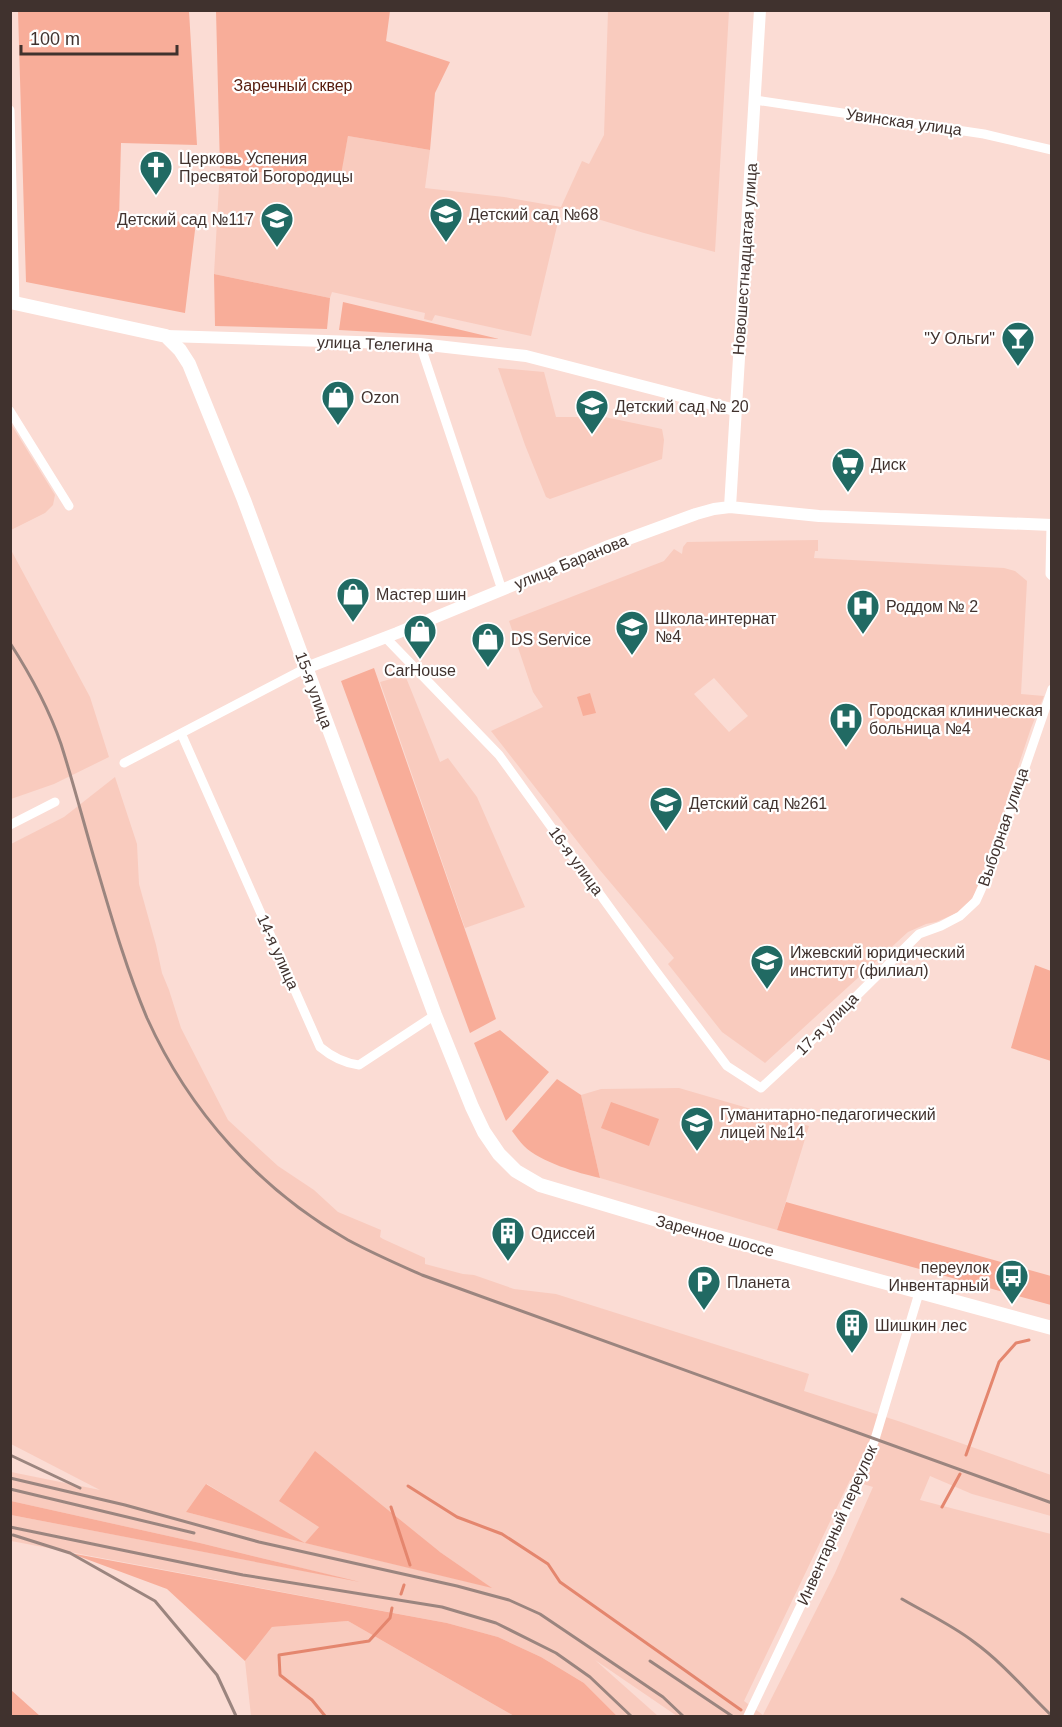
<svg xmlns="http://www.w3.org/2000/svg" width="1062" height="1727" viewBox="0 0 1062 1727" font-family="Arial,sans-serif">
  <rect width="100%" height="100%" fill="#fbdcd4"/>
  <path fill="#f9cbbe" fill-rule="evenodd" d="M608 11H729L715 252 644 233 561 208 557 216 558 222 531 336 435 315 432 321 424 319 425 313 332 292 330 298 214 274 220 168 339 180 348 136 430 150 425 188 504 197 561 207 582 161 589 164 604 135Z
    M498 368 544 372 556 417H605L662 429 664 440 662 459 550 499 546 497 525 445Z
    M11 424 55 495 53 505 45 513 11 530Z
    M818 540V551H815L814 558 1004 568 1015 571 1027 581 1021 694 1044 696 1031 728 976 892 964 910 936 922 926 924 908 932 765 1063 722 1032 668 964 674 958 599 869 491 731 543 707 533 692 509 621 664 561 674 549 682 554 683 547 687 542ZM714 678 748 716 729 732 694 694Z
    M11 550 90 697 109 757 54 784 11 799Z
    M405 675 440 762 448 758 477 797 525 907 465 928 380 682Z
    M115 777 137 844 139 884 156 945 162 973 169 990 181 1028 228 1120 278 1166 314 1190 338 1212 381 1230 380 1237 383 1239 425 1258V1264L463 1274 474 1275 514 1289 556 1294 809 1374 804 1391 898 1421 1051 1475V1516L972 1494 930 1476 920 1500 1051 1534V1716H677L595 1660 658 1716H617L584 1683 541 1657 498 1637 447 1623 11 1541V1515L342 1578 200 1543 11 1501V1472L100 1490 11 1444V844L64 817ZM850 1480 873 1487 835 1573 763 1715 744 1701ZM207 1484 302 1542H303L186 1512ZM319 1527 440 1552 490 1587 306 1543Z
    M679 1088 809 1126 777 1230 600 1178 581 1095 601 1089Z
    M348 1621 514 1716H251L245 1661 272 1627Z"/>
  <path fill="#f8ad99" d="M18 11H189L197 145 121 143 119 220 196 222 185 313 26 282Z
    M216 11H390L386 41 450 62 435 93 430 150 348 136 340 180 220 168Z
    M214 274 330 298 327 329 215 326Z
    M343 302 499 339 339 330Z
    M374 668 496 1019 470 1033 341 681Z
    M590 693 596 713 583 716 577 697Z
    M1035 965 1051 971V1061L1011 1048Z
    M500 1030 549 1072 506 1121 474 1043Z
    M557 1079 581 1095 600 1178C578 1173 540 1162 524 1146 520 1142 516 1136 512 1131Z
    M611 1102 659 1119 649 1146 601 1128Z
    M786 1202 1051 1276V1305L777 1230Z
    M315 1451 440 1552 492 1588 305 1543 186 1512 206 1484 305 1543 319 1527 279 1501Z
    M11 1501 200 1543 360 1582 11 1515Z
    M70 1553 447 1623 498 1637 541 1657 584 1683 617 1716H514L348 1621 272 1627 245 1661 167 1589Z
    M11 1690 40 1716H11Z"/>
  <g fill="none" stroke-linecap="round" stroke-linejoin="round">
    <path stroke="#e4866e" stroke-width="3" d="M966 1455 999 1362 1016 1343 1029 1340
      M408 1486 457 1517 502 1534 548 1564 560 1582 741 1710
      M391 1507 410 1565
      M942 1507 960 1474
      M401 1594 404 1585
      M325 1716 312 1700 280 1675 279 1655 369 1641 390 1618 392 1608"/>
    <path stroke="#fff" stroke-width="9" d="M755 100 984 134 1052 150
      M10 110 15 303
      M420 344 502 590
      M10 411 69 506
      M1051 525 1050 574 1052 576
      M385 637 499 755 652 966 727 1066 761 1088 801 1051 919 934 941 926 960 916 976 901 989 872 1052 689
      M181 733 320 1047C332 1057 343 1063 359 1065L435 1015
      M124 763 306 668
      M10 825 55 802
      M748 1716 855 1492 875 1439 919 1293"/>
    <path stroke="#fff" stroke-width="12" d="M166 336 420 344 526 356 735 410
      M730 507 760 10
      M306 668 397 633 606 547 696 514 714 509 730 507 819 516 1052 525"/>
    <path stroke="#fff" stroke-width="14" d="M10 302 166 336 180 350 189 364 244 500 435 1015 472 1107 484 1132 499 1154 516 1171 540 1185 681 1227 1052 1328"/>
    <path stroke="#9b857f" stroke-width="3" d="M10 643C30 674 49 709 61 744 73 782 83 820 94 858 110 912 125 966 147 1018 189 1111 259 1189 348 1240 372 1253 397 1264 422 1275L1052 1503
      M10 1455 80 1488
      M10 1478 125 1505 259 1542 457 1586 509 1600 540 1614 632 1676 663 1697 683 1716
      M10 1489 194 1533
      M10 1527 243 1575 442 1607 496 1623 556 1653 590 1677 631 1716
      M13 1535 70 1553 155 1601 217 1675 236 1716
      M902 1599C926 1613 952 1625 974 1642 1003 1663 1026 1691 1052 1716
      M650 1661 732 1716"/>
  </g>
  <defs>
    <symbol id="church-pin" viewBox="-11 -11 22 30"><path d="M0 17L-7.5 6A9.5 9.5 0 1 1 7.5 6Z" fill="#216a63" stroke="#fff"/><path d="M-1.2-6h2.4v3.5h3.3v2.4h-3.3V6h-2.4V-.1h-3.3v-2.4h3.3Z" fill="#fff"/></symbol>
    <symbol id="school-pin" viewBox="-11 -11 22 30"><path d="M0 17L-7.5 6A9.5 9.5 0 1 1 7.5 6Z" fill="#216a63" stroke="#fff"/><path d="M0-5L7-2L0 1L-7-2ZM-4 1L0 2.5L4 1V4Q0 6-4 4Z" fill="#fff"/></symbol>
    <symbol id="bar-pin" viewBox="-11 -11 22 30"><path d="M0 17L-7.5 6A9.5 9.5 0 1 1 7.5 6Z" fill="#216a63" stroke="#fff"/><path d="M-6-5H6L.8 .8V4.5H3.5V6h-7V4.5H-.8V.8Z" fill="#fff"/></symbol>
    <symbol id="shop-pin" viewBox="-11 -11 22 30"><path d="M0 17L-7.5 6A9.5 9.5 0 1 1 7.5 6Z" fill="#216a63" stroke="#fff"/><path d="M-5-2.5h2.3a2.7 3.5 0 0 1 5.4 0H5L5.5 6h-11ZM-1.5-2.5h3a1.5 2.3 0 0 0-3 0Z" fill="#fff"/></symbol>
    <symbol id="supermarket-pin" viewBox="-11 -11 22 30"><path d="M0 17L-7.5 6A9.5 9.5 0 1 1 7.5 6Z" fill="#216a63" stroke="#fff"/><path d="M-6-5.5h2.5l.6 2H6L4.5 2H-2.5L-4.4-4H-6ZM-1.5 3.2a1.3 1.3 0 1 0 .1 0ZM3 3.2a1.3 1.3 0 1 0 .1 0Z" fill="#fff"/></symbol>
    <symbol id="hospital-pin" viewBox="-11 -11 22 30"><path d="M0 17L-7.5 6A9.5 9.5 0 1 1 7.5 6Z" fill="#216a63" stroke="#fff"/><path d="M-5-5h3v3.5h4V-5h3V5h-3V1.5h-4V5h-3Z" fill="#fff"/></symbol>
    <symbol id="university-pin" viewBox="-11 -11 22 30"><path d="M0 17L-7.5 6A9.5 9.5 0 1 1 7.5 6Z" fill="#216a63" stroke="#fff"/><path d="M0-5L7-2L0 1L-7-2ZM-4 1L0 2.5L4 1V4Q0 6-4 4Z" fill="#fff"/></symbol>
    <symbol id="building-pin" viewBox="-11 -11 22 30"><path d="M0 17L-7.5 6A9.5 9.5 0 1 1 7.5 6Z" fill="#216a63" stroke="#fff"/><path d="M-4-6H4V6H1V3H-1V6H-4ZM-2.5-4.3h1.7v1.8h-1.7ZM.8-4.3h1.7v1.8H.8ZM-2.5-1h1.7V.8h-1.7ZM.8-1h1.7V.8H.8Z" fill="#fff"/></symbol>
    <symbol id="bus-pin" viewBox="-11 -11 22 30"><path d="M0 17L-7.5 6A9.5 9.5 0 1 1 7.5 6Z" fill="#216a63" stroke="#fff"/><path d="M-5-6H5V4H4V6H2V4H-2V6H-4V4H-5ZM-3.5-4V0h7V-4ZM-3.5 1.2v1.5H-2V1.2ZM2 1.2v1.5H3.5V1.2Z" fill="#fff"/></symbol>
    <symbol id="parking-pin" viewBox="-11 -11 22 30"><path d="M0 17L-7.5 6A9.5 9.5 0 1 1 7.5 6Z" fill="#216a63" stroke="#fff"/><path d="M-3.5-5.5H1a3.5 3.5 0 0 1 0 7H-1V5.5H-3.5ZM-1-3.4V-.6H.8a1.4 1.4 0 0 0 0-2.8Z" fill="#fff"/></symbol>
  </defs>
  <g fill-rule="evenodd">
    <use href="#church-pin" x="137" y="148" width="38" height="52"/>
    <use href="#school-pin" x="427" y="195" width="38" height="52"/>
    <use href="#school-pin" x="258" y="200" width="38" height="52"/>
    <use href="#bar-pin" x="999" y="319" width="38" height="52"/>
    <use href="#shop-pin" x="319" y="378" width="38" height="52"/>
    <use href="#school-pin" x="573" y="387" width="38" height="52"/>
    <use href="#supermarket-pin" x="829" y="445" width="38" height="52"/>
    <use href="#shop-pin" x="334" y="575" width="38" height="52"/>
    <use href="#hospital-pin" x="844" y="587" width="38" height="52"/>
    <use href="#school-pin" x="613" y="608" width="38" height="52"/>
    <use href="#shop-pin" x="401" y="612" width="38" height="52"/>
    <use href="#shop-pin" x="469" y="620" width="38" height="52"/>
    <use href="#hospital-pin" x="827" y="700" width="38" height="52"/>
    <use href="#school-pin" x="647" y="784" width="38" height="52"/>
    <use href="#university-pin" x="748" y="942" width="38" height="52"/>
    <use href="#school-pin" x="678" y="1104" width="38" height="52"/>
    <use href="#building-pin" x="489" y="1214" width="38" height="52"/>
    <use href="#bus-pin" x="993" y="1257" width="38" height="52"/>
    <use href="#parking-pin" x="685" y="1263" width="38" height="52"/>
    <use href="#building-pin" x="833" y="1306" width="38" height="52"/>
  </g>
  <g text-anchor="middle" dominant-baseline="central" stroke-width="4.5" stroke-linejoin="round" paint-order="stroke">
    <g font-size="16" fill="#561c0d" stroke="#fff">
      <text x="293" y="85">Заречный сквер</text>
    </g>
    <g font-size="16" fill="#40322e" stroke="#fff">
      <text transform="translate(904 122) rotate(8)">Увинская улица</text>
      <text transform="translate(745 259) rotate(-86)">Новошестнадцатая улица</text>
      <text transform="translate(375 344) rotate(2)">улица Телегина</text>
      <text transform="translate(571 562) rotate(-22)">улица Баранова</text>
      <text transform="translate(314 690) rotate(70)">15-я улица</text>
      <text transform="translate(1003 827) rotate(-71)">Выборная улица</text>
      <text transform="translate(576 861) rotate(54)">16-я улица</text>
      <text transform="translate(278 952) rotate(66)">14-я улица</text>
      <text transform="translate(827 1024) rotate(-45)">17-я улица</text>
      <text transform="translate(715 1236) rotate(15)">Заречное шоссе</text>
      <text transform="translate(837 1525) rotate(-66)">Инвентарный переулок</text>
    </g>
    <g font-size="16" fill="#40322e" stroke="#fff" text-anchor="start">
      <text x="179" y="158">Церковь Успения<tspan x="179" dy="18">Пресвятой Богородицы</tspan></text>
      <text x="469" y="214">Детский сад №68</text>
      <text x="254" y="219" text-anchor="end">Детский сад №117</text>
      <text x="995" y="338" text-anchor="end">"У Ольги"</text>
      <text x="361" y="397">Ozon</text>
      <text x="615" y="406">Детский сад № 20</text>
      <text x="871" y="464">Диск</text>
      <text x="376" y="594">Мастер шин</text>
      <text x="886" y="606">Роддом № 2</text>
      <text x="655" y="618">Школа-интернат<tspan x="655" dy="18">№4</tspan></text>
      <text x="511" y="639">DS Service</text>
      <text x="420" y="670" text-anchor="middle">CarHouse</text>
      <text x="869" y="710">Городская клиническая<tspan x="869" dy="18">больница №4</tspan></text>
      <text x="689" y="803">Детский сад №261</text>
      <text x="790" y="952">Ижевский юридический<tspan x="790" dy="18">институт (филиал)</tspan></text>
      <text x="720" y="1114">Гуманитарно-педагогический<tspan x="720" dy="18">лицей №14</tspan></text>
      <text x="531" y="1233">Одиссей</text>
      <text x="989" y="1267" text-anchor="end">переулок<tspan x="989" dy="18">Инвентарный</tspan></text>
      <text x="727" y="1282">Планета</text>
      <text x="875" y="1325">Шишкин лес</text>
    </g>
  </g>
  <rect width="1062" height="1727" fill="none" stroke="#40322e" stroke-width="24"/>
  <path d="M21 45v9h156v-9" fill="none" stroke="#40322e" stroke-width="3"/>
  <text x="30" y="45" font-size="18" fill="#40322e" stroke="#ffffff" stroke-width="4.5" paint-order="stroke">100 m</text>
</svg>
